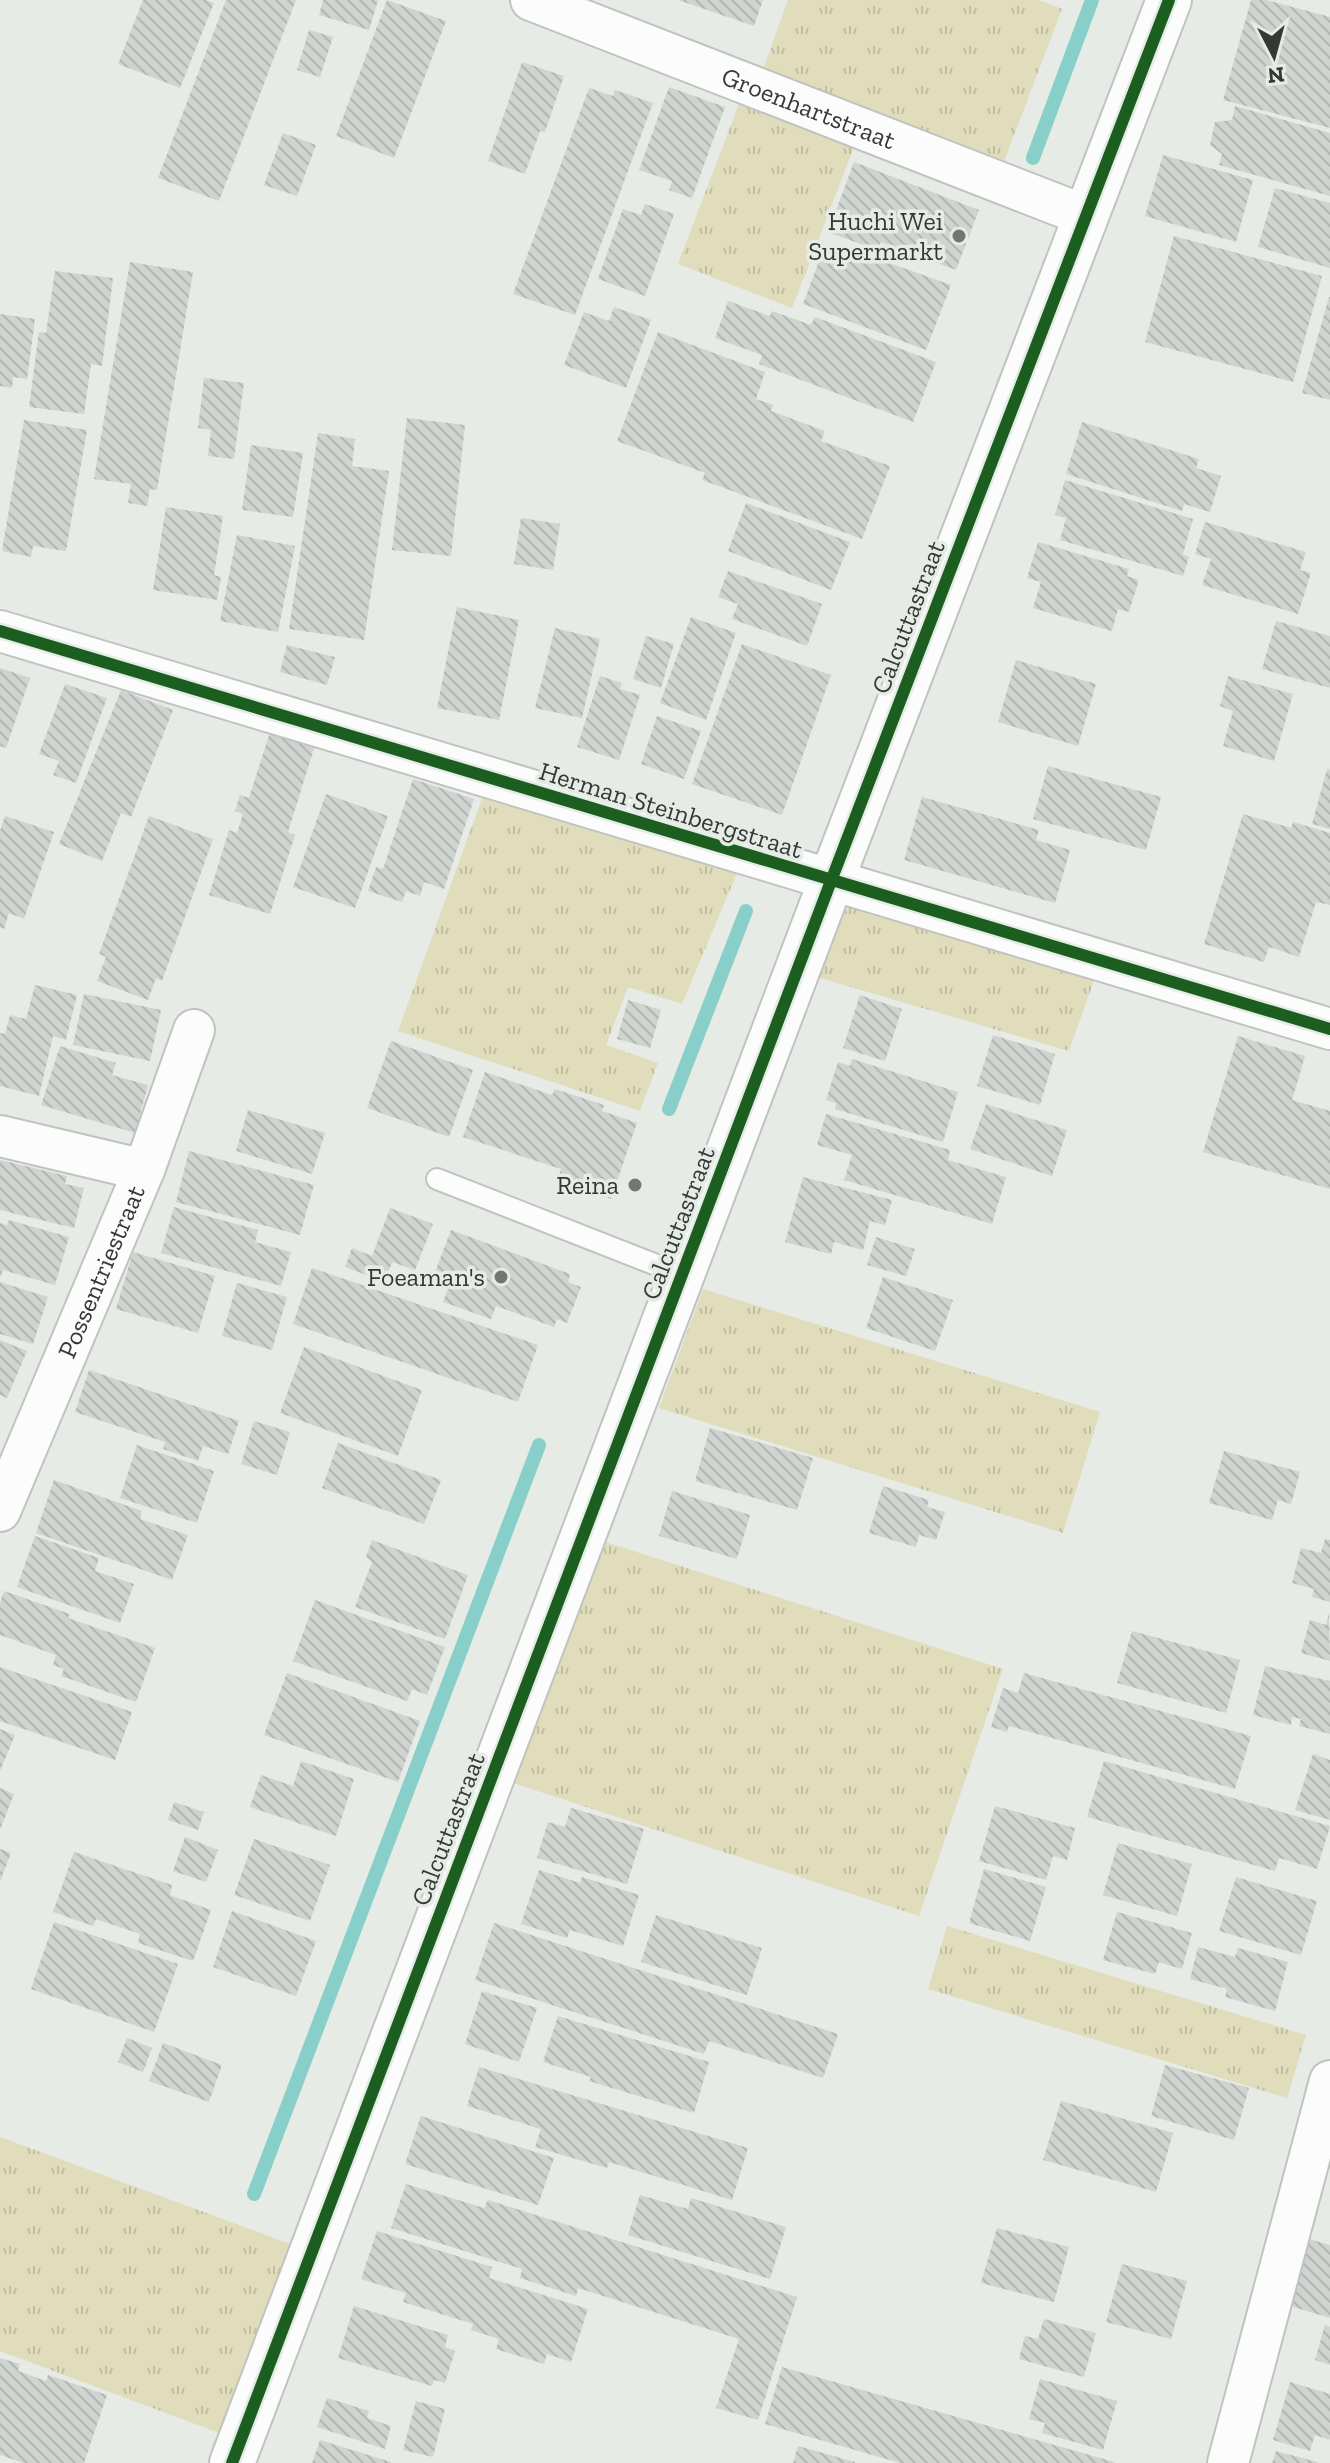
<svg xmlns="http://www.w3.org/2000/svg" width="1330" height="2463" viewBox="0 0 1330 2463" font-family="'Zilla Slab',serif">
  <defs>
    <pattern id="grass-tufts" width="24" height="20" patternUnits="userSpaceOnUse" patternTransform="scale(2)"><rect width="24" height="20" fill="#e0dcbc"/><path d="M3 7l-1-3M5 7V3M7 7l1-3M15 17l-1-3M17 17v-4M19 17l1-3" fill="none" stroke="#c1bea2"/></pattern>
    <pattern id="building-back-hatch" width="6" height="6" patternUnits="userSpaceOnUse" patternTransform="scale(2)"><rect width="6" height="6" fill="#cfd4d0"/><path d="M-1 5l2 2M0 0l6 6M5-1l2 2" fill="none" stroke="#b2b7b3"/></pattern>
  </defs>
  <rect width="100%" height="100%" fill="#e6ebe6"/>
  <path fill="url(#grass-tufts)" d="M788 0H1039L1062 9 1002 167 761 75Z
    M739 104 854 147 792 308 678 264Z
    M485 790 737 873 682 1004 628 987 606 1045 658 1063 640 1111 398 1031Z
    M865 906 1097 972 1069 1051 820 978C821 952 832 928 848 907Z
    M703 1289 1100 1412 1063 1533 659 1408Z
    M599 1540 1003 1669 919 1916 510 1782Z
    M947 1926 1306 2035 1287 2098 928 1989Z
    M0 2137 293 2245 222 2434 0 2351Z"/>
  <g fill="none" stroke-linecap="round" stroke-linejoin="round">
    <path stroke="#88cfc9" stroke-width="14" d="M1033 158 1092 0
      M669 1109 746 911
      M254 2194 539 1445"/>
  </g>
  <path fill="url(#building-back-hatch)" d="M143 0H206L214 3 180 88 118 64Z
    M226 0H296L219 201 158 178Z
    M323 0H378L369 30 319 15Z
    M387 0 446 21 394 158 336 136Z
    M678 0H763L754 26Z
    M1251 0H1266L1330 17V128L1223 100Z
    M309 30 333 37 320 77 297 70Z
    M522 62 564 76 545 132 540 131 525 174 488 161Z
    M669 87 725 107 692 198 669 190 672 181 639 170Z
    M589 88 613 96 615 90 653 103 575 315 513 294Z
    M1235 106 1330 133V196L1219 165 1222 154 1210 145 1215 122 1232 120Z
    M283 133 316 145 297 196 264 185Z
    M1163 155 1253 180 1236 242 1145 216Z
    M854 162 979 210 956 270 881 242 877 250 828 232Z
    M1275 188 1330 203V268L1258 247Z
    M645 204 674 214 645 296 598 279 623 209 641 215Z
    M1174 236 1322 276 1293 382 1145 342Z
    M825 245 854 255 856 251 951 285 926 350 803 304Z
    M130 262 193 272 157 490 150 489 147 506 128 503 131 484 94 479Z
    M55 271 113 278 102 366 91 364 84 414 29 407 39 332 46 333Z
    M1329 297H1330V400L1302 393Z
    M728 301 770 316 772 311 811 325 815 317 936 362 913 422 759 364 762 355 715 338Z
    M614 307 651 320 626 388 564 365 584 312 609 321Z
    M0 314 35 319 27 379 13 377 12 388 0 386Z
    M658 332 765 372 756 399 773 405 771 411 825 431 821 441 890 466 862 539 702 480 705 473 617 441Z
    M204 378 244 383 234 459 208 456 211 430 198 428Z
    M407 418 465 425 451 556 392 550Z
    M24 420 87 430 66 551 33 546 31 557 2 551Z
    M1082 422 1199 459 1196 468 1221 476 1210 512 1184 504 1182 511 1066 474Z
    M318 433 355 439 352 466 389 471 364 640 289 629Z
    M251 445 303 453 293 517 242 510Z
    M1065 480 1193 519 1183 554 1189 557 1183 576 1060 540 1066 518 1055 515Z
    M746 503 850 542 831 590 728 551Z
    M166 507 223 516 214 575 221 577 217 600 153 590Z
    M521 518 560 524 553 570 514 564Z
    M1205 522 1306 552 1300 570 1311 573 1298 614 1202 585 1211 559 1195 554Z
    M237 535 295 546 278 632 220 621Z
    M1038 542 1129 569 1127 576 1139 580 1129 612 1118 609 1112 631 1033 608 1041 582 1027 578Z
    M728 571 822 604 807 646 732 619 738 604 718 597Z
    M457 607 519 620 499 720 437 708Z
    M691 617 736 633 706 720 660 703Z
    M1276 621 1330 636V688L1262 669Z
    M555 628 600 639 582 718 535 708Z
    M646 636 674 644 661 688 633 679Z
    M742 644 831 675 782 815 692 784Z
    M287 645 335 657 327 685 280 672Z
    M1016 660 1096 684 1078 746 998 722Z
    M0 668 30 678 6 748 0 746Z
    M600 676 622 683 620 689 640 695 619 760 577 747Z
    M1228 676 1293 694 1274 761 1223 746 1233 711 1220 706Z
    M65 684 107 698 76 783 53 775 59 761 39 754Z
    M121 690 173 710 131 817 121 813 102 861 59 844Z
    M657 716 701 731 684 779 641 764Z
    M271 729 316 742 288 832 295 835 270 914 209 895 229 830 237 833 243 814 235 811 240 795 249 798Z
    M1048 766 1161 797 1146 850 1033 819Z
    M1327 769 1330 770V829L1312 824Z
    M413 779 474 799 444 889 424 882 420 896 406 891 402 902 368 891 376 867 383 869Z
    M326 794 388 816 355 908 293 887Z
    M922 797 1039 830 1036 840 1070 850 1055 903 904 860Z
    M1243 814 1291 828 1293 822 1330 833V905L1316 902 1299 957 1269 947 1264 962 1204 944Z
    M5 816 54 832 24 919 9 913 4 929 0 927V831Z
    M149 816 213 839 162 981 156 978 148 1000 97 981 106 957 99 954Z
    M35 985 77 995 66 1040 53 1036 39 1096 0 1086V1033L5 1034 10 1015 26 1019Z
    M84 994 161 1010 150 1061 73 1045Z
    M860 995 902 1009 885 1061 843 1048Z
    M628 1000 661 1010 650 1048 617 1039Z
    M993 1035 1055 1054 1040 1105 977 1086Z
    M1238 1036 1305 1056 1292 1100 1330 1111V1189L1203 1152Z
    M391 1041 473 1070 449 1137 367 1108Z
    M60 1046 116 1063 112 1075 148 1085 135 1133 41 1105Z
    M852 1059 958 1092 943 1142 835 1109 836 1103 826 1100 838 1062 850 1066Z
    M485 1072 552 1095 555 1089 604 1105 602 1111 637 1123 611 1199 557 1181 561 1169 463 1137Z
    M986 1104 1067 1130 1052 1176 970 1149Z
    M248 1110 325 1133 312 1174 236 1151Z
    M826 1114 950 1150 948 1160 1006 1177 992 1224 844 1180 852 1155 817 1145Z
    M189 1151 314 1185 300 1235 176 1202Z
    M0 1160 67 1176 65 1184 84 1188 74 1228 0 1210Z
    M803 1177 892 1200 885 1225 870 1221 863 1250 834 1242 831 1254 785 1242Z
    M174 1207 258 1230 255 1242 291 1252 281 1286 161 1253Z
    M390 1208 433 1224 415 1270 392 1262 385 1282 345 1267 352 1248 372 1256Z
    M9 1220 69 1237 55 1285 3 1270 0 1278V1223L7 1225Z
    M451 1230 570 1274 568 1282 581 1287 567 1323 557 1319 554 1327 496 1306 491 1319 443 1302 449 1286 432 1280Z
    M876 1237 915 1249 906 1276 867 1265Z
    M133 1252 215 1276 198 1333 116 1309Z
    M312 1268 538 1345 518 1402 293 1324Z
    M883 1277 953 1300 935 1351 866 1328Z
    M0 1282 48 1297 33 1344 0 1334Z
    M237 1283 287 1297 272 1350 222 1336Z
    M0 1340 27 1351 7 1398 0 1395Z
    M304 1347 422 1390 398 1456 280 1413Z
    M89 1370 239 1421 228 1454 203 1446 198 1461 163 1449 165 1442 75 1412Z
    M254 1421 290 1432 277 1475 241 1464Z
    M710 1428 813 1458 797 1510 695 1481Z
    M338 1443 441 1480 424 1524 322 1488Z
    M137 1445 214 1471 197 1523 120 1498Z
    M1224 1451 1300 1472 1291 1504 1278 1500 1272 1520 1209 1503Z
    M54 1480 142 1511 140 1519 188 1535 172 1580 36 1533Z
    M883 1486 929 1500 927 1507 945 1512 936 1540 919 1535 916 1547 869 1533Z
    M672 1491 750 1515 737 1559 659 1536Z
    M35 1536 99 1558 95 1571 134 1584 120 1623 17 1587Z
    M1325 1539 1330 1540V1602L1312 1597 1314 1589 1292 1583 1301 1548 1321 1553Z
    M372 1540 468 1575 445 1639 355 1607 372 1562 366 1557Z
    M4 1591 70 1614 68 1618 155 1648 136 1702 61 1676 64 1669 53 1665 56 1655 0 1635V1603Z
    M315 1600 445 1647 427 1695 412 1689 407 1701 293 1661Z
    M1329 1613 1330 1661 1301 1653 1310 1620 1326 1625Z
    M1132 1631 1240 1660 1226 1713 1117 1683Z
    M1265 1666 1330 1681V1734L1299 1726 1301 1719 1292 1717 1291 1725 1253 1715Z
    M0 1667 132 1712 115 1760 0 1721Z
    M287 1673 420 1721 398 1782 264 1735Z
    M1024 1673 1251 1736 1235 1789 1009 1726 1007 1732 991 1727 1003 1688 1018 1693Z
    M0 1729 15 1735 0 1771Z
    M1313 1754 1330 1760V1820L1295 1810Z
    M301 1761 354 1779 336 1836 250 1807 261 1775 293 1786Z
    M1104 1761 1330 1826 1317 1869 1279 1858 1275 1871 1087 1817Z
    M0 1788 14 1794 0 1830Z
    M174 1802 204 1812 198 1830 168 1820Z
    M995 1806 1075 1828 1067 1860 1053 1856 1046 1880 979 1861Z
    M571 1808 644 1829 627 1884 537 1858 548 1822 565 1827Z
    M185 1837 218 1850 206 1882 173 1871Z
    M254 1839 330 1865 310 1921 234 1895Z
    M1118 1843 1192 1864 1177 1916 1103 1895Z
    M0 1849 11 1853 0 1882Z
    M74 1852 172 1885 170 1895 211 1910 193 1961 138 1943 140 1934 96 1919 93 1926 53 1912Z
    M984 1869 1046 1887 1030 1941 969 1923Z
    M539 1870 580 1883 582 1877 639 1895 623 1946 570 1930 567 1938 521 1924Z
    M1236 1877 1317 1901 1301 1955 1219 1931Z
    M232 1911 316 1941 296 1996 213 1967Z
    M1117 1912 1192 1933 1182 1969 1159 1962 1155 1974 1103 1960Z
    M656 1915 762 1948 747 1995 641 1962Z
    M54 1922 178 1964 154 2032 31 1989Z
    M494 1923 838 2034 823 2078 709 2041 704 2054 475 1980Z
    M1198 1947 1235 1957 1238 1948 1288 1962 1275 2011 1225 1997 1227 1989 1190 1979Z
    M482 1991 537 2008 519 2062 465 2044Z
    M558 2016 709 2062 694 2113 589 2081 591 2077 543 2062Z
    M127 2038 152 2048 143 2072 118 2062Z
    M163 2043 222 2065 209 2102 149 2081Z
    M1165 2065 1249 2088 1234 2140 1151 2116Z
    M479 2067 748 2148 732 2200 609 2162 607 2168 535 2147 541 2129 467 2106Z
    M1061 2101 1173 2133 1156 2192 1043 2160Z
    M421 2116 554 2158 538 2205 405 2164Z
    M406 2184 484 2208 488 2200 797 2297 758 2420 716 2408 739 2339 578 2288 576 2296 520 2278 522 2269 391 2228Z
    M640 2195 688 2209 691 2198 786 2227 770 2279 628 2235Z
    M997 2228 1069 2247 1054 2302 981 2283Z
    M377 2231 492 2267 489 2278 588 2309 571 2362 547 2354 544 2364 496 2349 499 2339 471 2330 473 2324 403 2302 406 2293 361 2279Z
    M1309 2239 1330 2245V2318L1290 2306Z
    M1122 2264 1187 2281 1171 2339 1106 2322Z
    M354 2306 448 2335 445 2347 455 2351 445 2383 434 2380 432 2386 338 2358Z
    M1044 2319 1096 2333 1084 2377 1019 2359 1025 2336 1038 2339Z
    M1325 2325 1330 2327V2365L1315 2360Z
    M0 2358 20 2364 18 2371 46 2381 48 2375 107 2395 84 2463H24L0 2455Z
    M782 2367 1114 2462V2463H900L765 2424Z
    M1040 2379 1117 2401 1103 2450 1042 2433 1045 2423 1029 2419Z
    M1290 2382 1330 2394V2440L1315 2435 1310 2451 1273 2440Z
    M327 2398 369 2411 367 2418 391 2426 385 2449 317 2427Z
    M416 2401 445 2409 433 2457 403 2450Z
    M320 2440 391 2462V2463H312Z
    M798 2446 855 2462V2463H793Z
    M1276 2451 1317 2462V2463H1272Z"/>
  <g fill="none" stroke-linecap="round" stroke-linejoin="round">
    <defs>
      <path id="lane" d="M437 1179 682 1275"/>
      <g id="street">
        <path id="s1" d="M531 0 1086 216"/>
        <path d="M0 631 1330 1029"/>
        <path d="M0 1136 144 1170"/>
        <path id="s2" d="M0 1511 144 1170 194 1030"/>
        <path d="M1228 2463 1330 2081"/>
      </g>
      <path id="secondary" d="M232 2463 831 881 1169 0"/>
    </defs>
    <use href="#lane" stroke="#c0c4c0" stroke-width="24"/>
    <use href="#street" stroke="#c0c4c0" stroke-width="44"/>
    <use href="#secondary" stroke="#c0c4c0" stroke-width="48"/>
    <use href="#lane" stroke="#fbfcfb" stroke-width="20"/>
    <use href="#street" stroke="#fbfcfb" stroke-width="40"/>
    <use href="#secondary" stroke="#fbfcfb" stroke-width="44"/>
    <defs>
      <path id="cycleway" d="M0 631 1330 1029
        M232 2463 831 881 1169 0"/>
    </defs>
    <use href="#cycleway" stroke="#e5ece5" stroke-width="17"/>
    <use href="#cycleway" stroke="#1b5e20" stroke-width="12"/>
  </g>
  <g fill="#737773" stroke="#e5ece5" stroke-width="3">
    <circle cx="959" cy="236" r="8"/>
    <circle cx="635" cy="1185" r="8"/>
    <circle cx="501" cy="1277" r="8"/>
  </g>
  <g text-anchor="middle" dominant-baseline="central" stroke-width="7" stroke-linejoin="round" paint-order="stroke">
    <g font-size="26" fill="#353835" stroke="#e5ece5">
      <text stroke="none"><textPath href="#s1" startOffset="298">Groenhartstraat</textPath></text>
      <text transform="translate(908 617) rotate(-69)">Calcuttastraat</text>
      <text transform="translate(671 810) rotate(17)">Herman Steinbergstraat</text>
      <text transform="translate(678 1223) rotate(-69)">Calcuttastraat</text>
      <text stroke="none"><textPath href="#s2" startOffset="260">Possentriestraat</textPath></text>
      <text transform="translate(448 1829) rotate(-69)">Calcuttastraat</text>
    </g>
    <g font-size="26" fill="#353835" stroke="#e5ece5" text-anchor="end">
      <text x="943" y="221">Huchi Wei<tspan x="943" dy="30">Supermarkt</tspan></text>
      <text x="619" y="1185">Reina</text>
      <text x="485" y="1277">Foeaman's</text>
    </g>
  </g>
  <g transform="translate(1274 56) rotate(174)" stroke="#e5ece5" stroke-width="6" paint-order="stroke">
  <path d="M0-6L14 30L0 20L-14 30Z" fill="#353835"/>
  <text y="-12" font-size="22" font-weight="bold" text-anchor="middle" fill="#353835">N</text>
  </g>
</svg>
